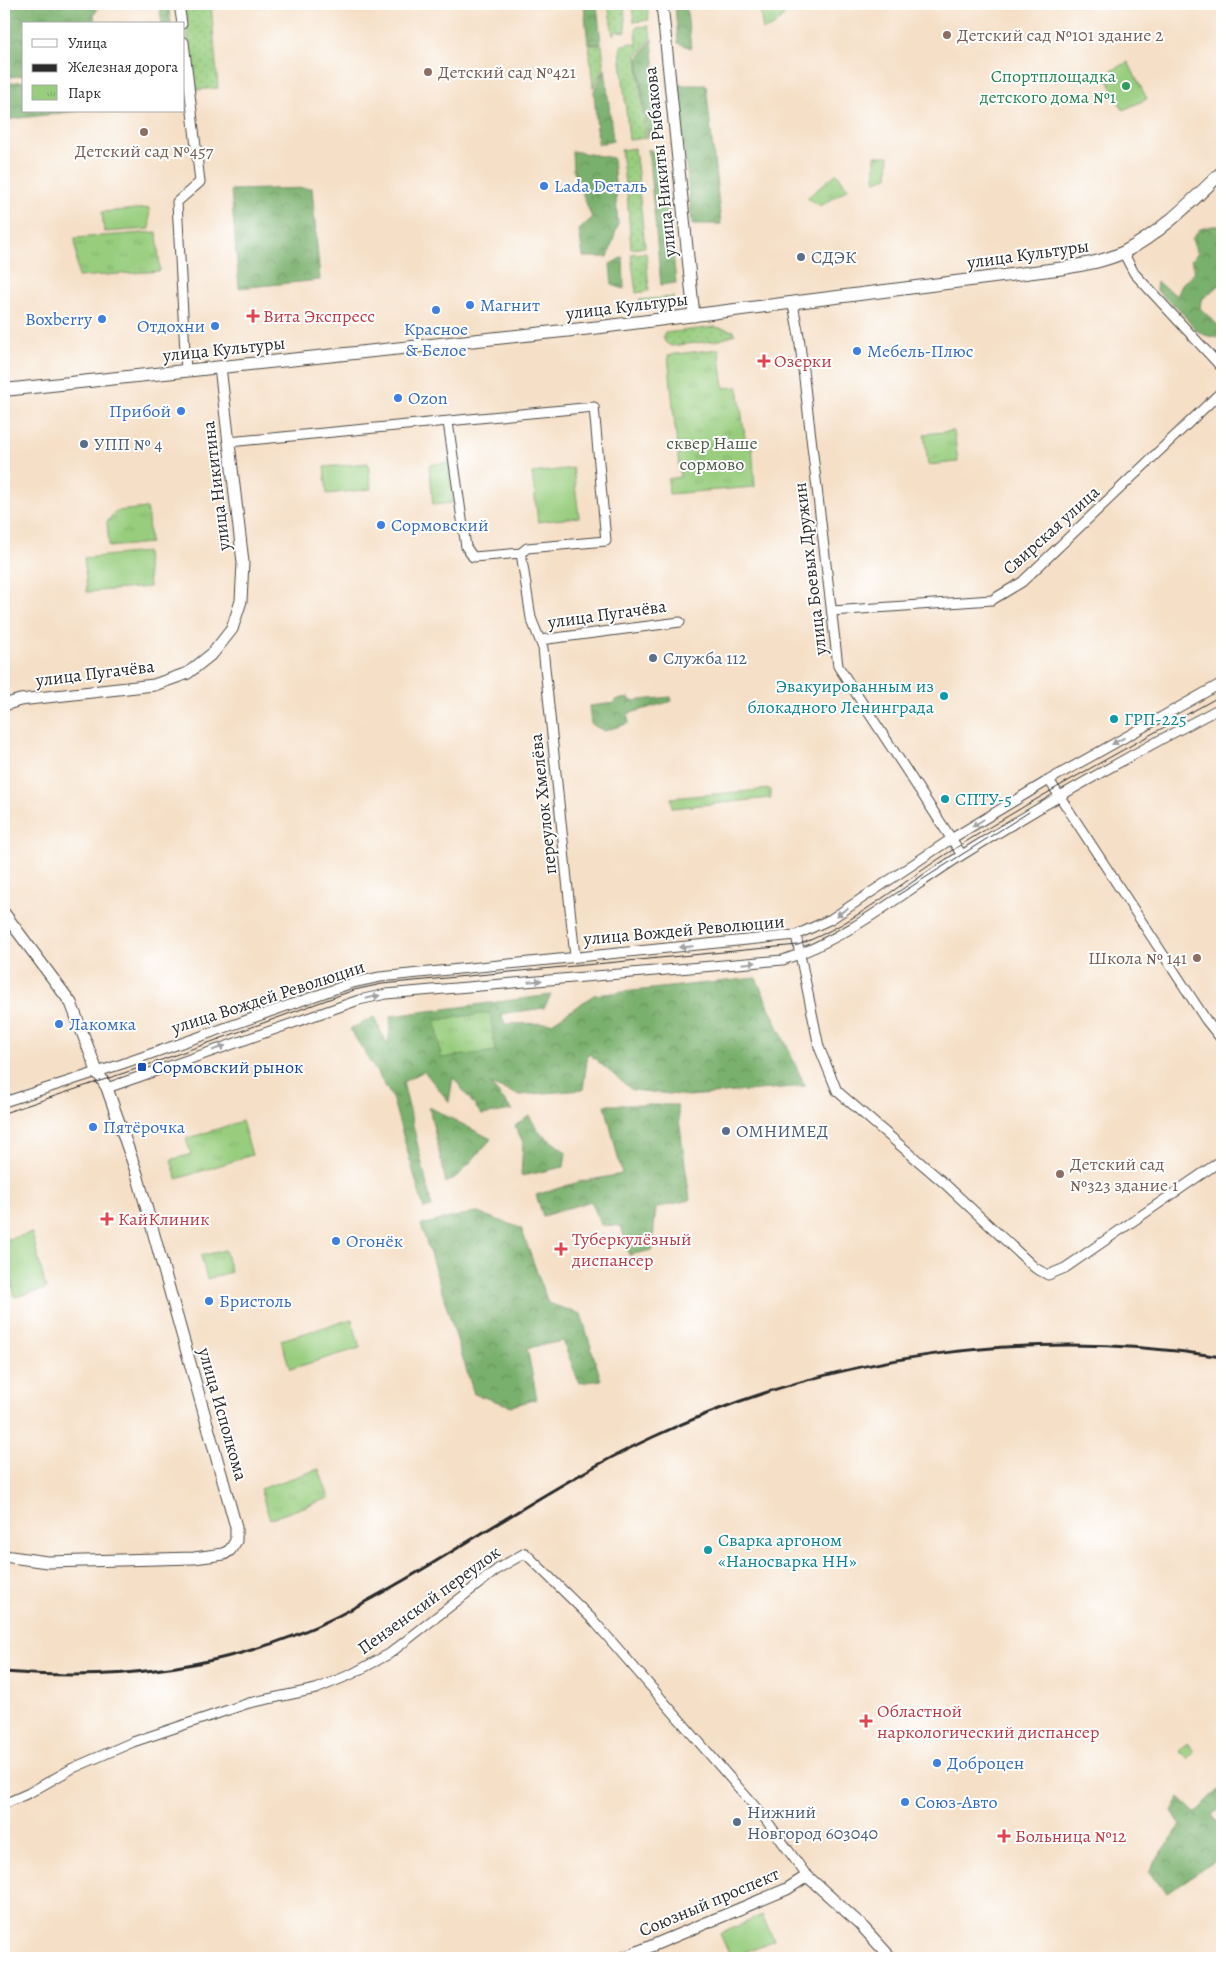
<svg xmlns="http://www.w3.org/2000/svg" width="1226" height="1962" viewBox="0 0 1226 1962" font-family="Alegreya,serif">
  <defs>
    <pattern id="grass-dots" width="8" height="8" patternUnits="userSpaceOnUse" patternTransform="scale(1.25)"><rect width="8" height="8" fill="#98cd7e"/><path d="M2 2h.1M6 6h.1" fill="none" stroke="#83b06d" stroke-width="1.8" stroke-linecap="round"/></pattern>
    <pattern id="forest-crowns" width="20" height="18" patternUnits="userSpaceOnUse" patternTransform="scale(1.25)"><rect width="20" height="18" fill="#7ab06d"/><path d="M2 6a3 3 0 1 1 6 0M12 15a3 3 0 1 1 6 0" fill="none" stroke="#648f5a"/></pattern>
    <pattern id="park-tufts" width="24" height="20" patternUnits="userSpaceOnUse" patternTransform="scale(1.25)"><rect width="24" height="20" fill="#98cd7e"/><path d="M3 7l-1-3M5 7V3M7 7l1-3M15 17l-1-3M17 17v-4M19 17l1-3" fill="none" stroke="#83b06d"/></pattern>
  </defs>
  <rect width="100%" height="100%" fill="#fff"/>
  <filter id="ink" filterUnits="userSpaceOnUse"><feTurbulence type="fractalNoise" baseFrequency=".02" numOctaves="2"/><feDisplacementMap in="SourceGraphic" scale="10" xChannelSelector="R" yChannelSelector="G"/><feConvolveMatrix kernelMatrix="1 2 1 2 8 2 1 2 1" color-interpolation-filters="sRGB"/></filter>
  <filter id="wash" filterUnits="userSpaceOnUse"><feTurbulence type="fractalNoise" baseFrequency=".0096" numOctaves="4" result="noise"/><feDisplacementMap in="SourceGraphic" scale="20" xChannelSelector="R" yChannelSelector="G"/><feGaussianBlur stdDeviation="1.12" result="paint"/><feColorMatrix in="noise" values="0 0 0 0 0 0 0 0 0 0 0 0 0 0 0 0 0 1.4 0 .05"/><feComposite in="paint" operator="in"/></filter>
  <g filter="url(#wash)">
    <rect width="100%" height="100%" fill="#f5dfc6"/>
    <path fill="url(#grass-dots)" stroke="#627c54" d="M184 4H211L218 88 194 90Z
      M608 4H624L626 32 617 31 613 35Z
      M632 4H647L649 20 634 22Z
      M649 26 651 38 637 56 646 138 629 140 620 50 622 45 633 43 637 46 636 27Z
      M589 45H602L604 67 593 88Z
      M635 148 639 183 625 184 621 150Z
      M639 190 645 247 631 249 627 191Z
      M646 253 649 291 636 293 631 254Z
      M674 297 667 307 650 310 641 309 639 300Z
      M715 327 734 331 735 334 720 340 671 346 665 342 663 336 665 333Z"/>
    <path fill="url(#forest-crowns)" stroke="#526e4c" d="M4 4H100L94 15 95 24H24V75L4 78Z
      M159 4H168L171 24H162Z
      M584 4H597L601 44H588Z
      M675 4H686L691 48 678 43Z
      M652 39 660 128 648 137 638 59Z
      M605 69 613 141 598 144 594 91Z
      M24 81V111H78L4 120V84Z
      M678 85H706L721 224H692Z
      M648 149 664 157 676 283 661 285Z
      M572 151 613 158 618 224 608 257H583L579 230 592 218 573 169Z
      M312 188 320 280 239 288 231 190Z
      M1212 226H1222V283L1201 300 1200 308 1222 329V338C1194 336 1195 327 1178 308 1171 301 1162 298 1156 289L1157 282 1177 296 1183 283 1195 272 1191 260 1197 254 1192 239 1200 229Z
      M623 257 624 289 612 285 610 264Z
      M671 697 672 701 627 714 629 723 604 731 591 724 589 706 615 703V700L630 698V701Z
      M756 978 805 1086 689 1096 632 1090 588 1053 583 1090 519 1095 490 1084 512 1110 482 1115 453 1077 449 1102 424 1071 403 1082 432 1207 424 1209 392 1097 350 1029 374 1017 388 1046 391 1016 551 995 544 1008 501 1014 505 1024 552 1023 594 995Z
      M605 1105H677L690 1200 656 1208 652 1250 629 1255 621 1226 601 1225 591 1201 543 1216 536 1195 579 1182 622 1174Z
      M429 1107 491 1139 459 1175 446 1183Z
      M529 1116 540 1133 566 1152 564 1167 521 1176 523 1142 515 1126Z
      M475 1212 521 1228 548 1303 581 1314 601 1380 579 1383 563 1341 527 1348 537 1399 511 1406 474 1394 421 1225Z
      M1222 1787V1806L1212 1815 1220 1825 1222 1823V1866L1216 1860 1167 1893 1148 1872 1181 1825 1172 1811 1179 1798 1195 1813Z"/>
    <path fill="url(#park-tufts)" stroke="#627c54" d="M768 4H783L789 10 774 26 763 30 760 12Z
      M875 156H889L888 177 875 181Z
      M837 173 848 189 821 206 807 198Z
      M157 232 160 271 78 277 75 238Z
      M719 349 724 388 738 387 746 445H752L755 487 669 494 668 479 680 477 668 355Z
      M954 431 958 462 928 465 924 434Z
      M449 462 453 503 433 505 429 465Z
      M147 508 150 543 109 547 107 522 116 511Z
      M770 789 771 798 672 808 671 798Z
      M490 1013 495 1051 441 1058 436 1020Z
      M242 1121 252 1155 177 1179 171 1160 191 1154 186 1139Z
      M225 1250 231 1272 207 1279 201 1256Z
      M319 1469 329 1498 270 1519 260 1489Z
      M1187 1743 1194 1751 1187 1759 1179 1751Z"/>
    <path fill="#98cd7e" stroke="#627c54" d="M1128 62 1147 99 1123 110 1105 74Z
      M149 208 150 229 104 232 102 212Z
      M368 463 371 489 327 494 324 467Z
      M573 468 579 517 538 522 532 473Z
      M146 552 149 587 87 592 84 558Z
      M32 1233 46 1289 15 1297 4 1253V1240Z
      M352 1319 360 1348 290 1369 281 1340Z
      M762 1915 774 1940 731 1958 720 1934Z"/>
  </g>
  <g filter="url(#ink)">
    <g fill="none" stroke-linecap="round" stroke-linejoin="round">
      <defs>
        <path id="minor" d="M179 4 182 24
          M184 42 200 182 177 202 186 371
          M1123 252 1134 273 1222 368
          M793 304 799 336 838 666 962 855
          M448 422 466 547 473 557 521 553
          M229 442 594 407 606 541 527 548 521 553 531 618 543 648 575 957
          M832 611 992 600 1022 582 1222 391
          M540 640 680 622
          M1049 780 1206 1020 1222 1040
          M796 935 819 1047 837 1091 944 1183 1035 1268 1048 1275 1065 1268 1222 1160
          M107 1088 359 1000 386 994 783 960C848 939 905 891 962 855 1047 802 1134 753 1222 707
          M4 1102 122 1064 352 983 380 977 796 935 831 919 951 839 1049 780 1222 683
          M4 1804 29 1793 73 1768 133 1742 249 1703 316 1689 352 1674 389 1654 499 1568 525 1553 593 1620 764 1817 807 1876"/>
        <path id="tertiary" d="M662 4 694 316
          M4 705 20 700 154 685 188 673 213 653 232 629 241 601 243 562 220 367
          M4 913 71 1003 97 1071 107 1088 137 1174 236 1527V1541L230 1550 224 1554 194 1558 47 1562 4 1556
          M623 1958 787 1889 807 1876 860 1924 891 1958"/>
        <path id="secondary" d="M4 390 601 327 1065 268C1085 264 1106 261 1124 252 1162 232 1192 201 1222 172"/>
      </defs>
      <use href="#minor" stroke="#494642" stroke-width="11"/>
      <use href="#tertiary" stroke="#494642" stroke-width="13"/>
      <use href="#secondary" stroke="#494642" stroke-width="14"/>
      <use href="#minor" stroke="#fff" stroke-width="9"/>
      <use href="#tertiary" stroke="#fff" stroke-width="11"/>
      <use href="#secondary" stroke="#fff" stroke-width="12"/>
      <path stroke="#2b2b2b" stroke-width="1" d="M898 895 1029 812
        M4 1113 142 1067 354 990 382 984 798 945C857 923 905 879 959 846 1045 792 1134 744 1222 695"/>
      <path stroke="#2b2b2b" stroke-width="3" d="M4 1672C117 1682 235 1668 338 1616 446 1562 543 1488 653 1437 829 1354 1030 1327 1222 1357"/>
    </g>
    <defs><path id="oneway-solid" d="M-6-.8H1V-3.2L6.5 0L1 3.2V.8H-6Z" transform="scale(1.25)"/></defs>
    <g fill="#a0a0a0">
      <use href="#oneway-solid" transform="translate(1118 741) rotate(151)"/>
      <use href="#oneway-solid" transform="translate(978 823) rotate(148)"/>
      <use href="#oneway-solid" transform="translate(842 912) rotate(146)"/>
      <use href="#oneway-solid" transform="translate(686 947) rotate(175)"/>
      <use href="#oneway-solid" transform="translate(749 963) rotate(-5)"/>
      <use href="#oneway-solid" transform="translate(535 981) rotate(-5)"/>
      <use href="#oneway-solid" transform="translate(373 997) rotate(-13)"/>
      <use href="#oneway-solid" transform="translate(219 1048) rotate(-19)"/>
    </g>
  </g>
  <g fill="#8d6e63" stroke="#fff" stroke-width="2">
    <circle cx="947" cy="35" r="5"/>
    <circle cx="428" cy="72" r="5"/>
    <circle cx="144" cy="132" r="5"/>
    <circle cx="1197" cy="958" r="5"/>
    <circle cx="1060" cy="1174" r="5"/>
  </g>
  <circle fill="#2e9e5b" stroke="#fff" stroke-width="2" cx="1126" cy="86" r="5"/>
  <g fill="#3f7fe0" stroke="#fff" stroke-width="2">
    <circle cx="544" cy="186" r="5"/>
    <circle cx="470" cy="305" r="5"/>
    <circle cx="436" cy="310" r="5"/>
    <circle cx="102" cy="319" r="5"/>
    <circle cx="215" cy="326" r="5"/>
    <circle cx="857" cy="351" r="5"/>
    <circle cx="398" cy="398" r="5"/>
    <circle cx="181" cy="411" r="5"/>
    <circle cx="381" cy="525" r="5"/>
    <circle cx="59" cy="1024" r="5"/>
    <circle cx="93" cy="1127" r="5"/>
    <circle cx="336" cy="1241" r="5"/>
    <circle cx="209" cy="1301" r="5"/>
    <circle cx="937" cy="1763" r="5"/>
    <circle cx="905" cy="1802" r="5"/>
  </g>
  <g fill="#5c6f8a" stroke="#fff" stroke-width="2">
    <circle cx="801" cy="257" r="5"/>
    <circle cx="84" cy="444" r="5"/>
    <circle cx="653" cy="658" r="5"/>
    <circle cx="726" cy="1131" r="5"/>
    <circle cx="737" cy="1822" r="5"/>
  </g>
  <g fill="#e0444e" stroke="#fff" stroke-width="2">
    <path d="M250.5 308.5h5v5h5v5h-5v5h-5v-5h-5v-5h5z"/>
    <path d="M761.5 353.5h5v5h5v5h-5v5h-5v-5h-5v-5h5z"/>
    <path d="M104.5 1211.5h5v5h5v5h-5v5h-5v-5h-5v-5h5z"/>
    <path d="M558.5 1241.5h5v5h5v5h-5v5h-5v-5h-5v-5h5z"/>
    <path d="M863.5 1713.5h5v5h5v5h-5v5h-5v-5h-5v-5h5z"/>
    <path d="M1001.5 1828.5h5v5h5v5h-5v5h-5v-5h-5v-5h5z"/>
  </g>
  <g fill="#0f9aa8" stroke="#fff" stroke-width="2">
    <circle cx="944" cy="696" r="5"/>
    <circle cx="1114" cy="719" r="5"/>
    <circle cx="945" cy="799" r="5"/>
    <circle cx="708" cy="1550" r="5"/>
  </g>
  <rect fill="#1a4fb4" stroke="#fff" stroke-width="2" x="137" y="1062" width="10" height="10" rx="2.5"/>
  <g text-anchor="middle" dominant-baseline="central" stroke-width="4" stroke-linejoin="round" paint-order="stroke">
    <g font-size="18" fill="#785e54" stroke="#fff" text-anchor="start">
      <text x="957" y="35">Детский сад №101 здание 2</text>
      <text x="438" y="72">Детский сад №421</text>
      <text x="144" y="151" text-anchor="middle">Детский сад №457</text>
      <text x="1187" y="958" text-anchor="end">Школа № 141</text>
      <text x="1070" y="1164">Детский сад<tspan x="1070" dy="21">№323 здание 1</tspan></text>
    </g>
    <g font-size="18" fill="#27864d" stroke="#fff" text-anchor="end">
      <text x="1116" y="76">Спортплощадка<tspan x="1116" dy="21">детского дома №1</tspan></text>
    </g>
    <g font-size="18" fill="#2b2b2b" stroke="#fff">
      <text transform="translate(660 162) rotate(-96)">улица Никиты Рыбакова</text>
      <text transform="translate(1028 254) rotate(-8)">улица Культуры</text>
      <text transform="translate(627 306) rotate(-7)">улица Культуры</text>
      <text transform="translate(224 349) rotate(-6)">улица Культуры</text>
      <text transform="translate(216 486) rotate(-97)">улица Никитина</text>
      <text transform="translate(1051 530) rotate(-42)">Свирская улица</text>
      <text transform="translate(810 569) rotate(-97)">улица Боевых Дружин</text>
      <text transform="translate(607 614) rotate(-8)">улица Пугачёва</text>
      <text transform="translate(95 673) rotate(-7)">улица Пугачёва</text>
      <text transform="translate(543 804) rotate(-96)">переулок Хмелёва</text>
      <text transform="translate(684 930) rotate(-5)">улица Вождей Революции</text>
      <text transform="translate(268 997) rotate(-18)">улица Вождей Революции</text>
      <text transform="translate(223 1414) rotate(74)">улица Исполкома</text>
      <text transform="translate(429 1600) rotate(-36)">Пензенский переулок</text>
      <text transform="translate(709 1902) rotate(-23)">Союзный проспект</text>
    </g>
    <g font-size="18" fill="#366cbe" stroke="#fff" text-anchor="start">
      <text x="554" y="186">Lada Dеталь</text>
      <text x="480" y="305">Магнит</text>
      <text x="92" y="319" text-anchor="end">Boxberry</text>
      <text x="205" y="326" text-anchor="end">Отдохни</text>
      <text x="436" y="329" text-anchor="middle">Красное<tspan x="436" dy="21">&amp; Белое</tspan></text>
      <text x="867" y="351">Мебель-Плюс</text>
      <text x="408" y="398">Ozon</text>
      <text x="171" y="411" text-anchor="end">Прибой</text>
      <text x="391" y="525">Сормовский</text>
      <text x="69" y="1024">Лакомка</text>
      <text x="103" y="1127">Пятёрочка</text>
      <text x="346" y="1241">Огонёк</text>
      <text x="219" y="1301">Бристоль</text>
      <text x="947" y="1763">Доброцен</text>
      <text x="915" y="1802">Союз-Авто</text>
    </g>
    <g font-size="18" fill="#4e5e75" stroke="#fff" text-anchor="start">
      <text x="811" y="257">СДЭК</text>
      <text x="94" y="444">УПП № 4</text>
      <text x="663" y="658">Служба 112</text>
      <text x="736" y="1131">ОМНИМЕД</text>
      <text x="747" y="1812">Нижний<tspan x="747" dy="21">Новгород 603040</tspan></text>
    </g>
    <g font-size="18" fill="#be3a42" stroke="#fff" text-anchor="start">
      <text x="263" y="316">Вита Экспресс</text>
      <text x="774" y="361">Озерки</text>
      <text x="118" y="1219">КайКлиник</text>
      <text x="572" y="1239">Туберкулёзный<tspan x="572" dy="21">диспансер</tspan></text>
      <text x="877" y="1711">Областной<tspan x="877" dy="21">наркологический диспансер</tspan></text>
      <text x="1015" y="1836">Больница №12</text>
    </g>
    <g font-size="18" fill="#4c5c44" stroke="#fff">
      <text x="712" y="443">сквер Наше<tspan x="712" dy="21">сормово</tspan></text>
    </g>
    <g font-size="18" fill="#0d838f" stroke="#fff" text-anchor="start">
      <text x="934" y="686" text-anchor="end">Эвакуированным из<tspan x="934" dy="21">блокадного Ленинграда</tspan></text>
      <text x="1124" y="719">ГРП-225</text>
      <text x="955" y="799">СПТУ-5</text>
      <text x="718" y="1540">Сварка аргоном<tspan x="718" dy="21">«Наносварка НН»</tspan></text>
    </g>
    <g font-size="18" fill="#164399" stroke="#fff" text-anchor="start">
      <text x="152" y="1067">Сормовский рынок</text>
    </g>
  </g>
  <rect width="1226" height="1962" fill="none" stroke="#fff" stroke-width="20"/>
  <rect x="22" y="22" width="162" height="90" fill="#ffffff" stroke="#aaaaaa"/>
  <rect x="32" y="39" width="25" height="8" fill="#ffffff" stroke="#aaaaaa"/>
  <text x="68" y="48" font-size="15" fill="#2b2b2b">Улица</text>
  <rect x="32" y="64" width="25" height="8" fill="#2b2b2b" stroke="#aaaaaa"/>
  <text x="68" y="72" font-size="15" fill="#2b2b2b">Железная дорога</text>
  <rect x="32" y="85" width="25" height="15" fill="url(#park-tufts)" stroke="#aaaaaa"/>
  <text x="68" y="98" font-size="15" fill="#2b2b2b">Парк</text>
</svg>
